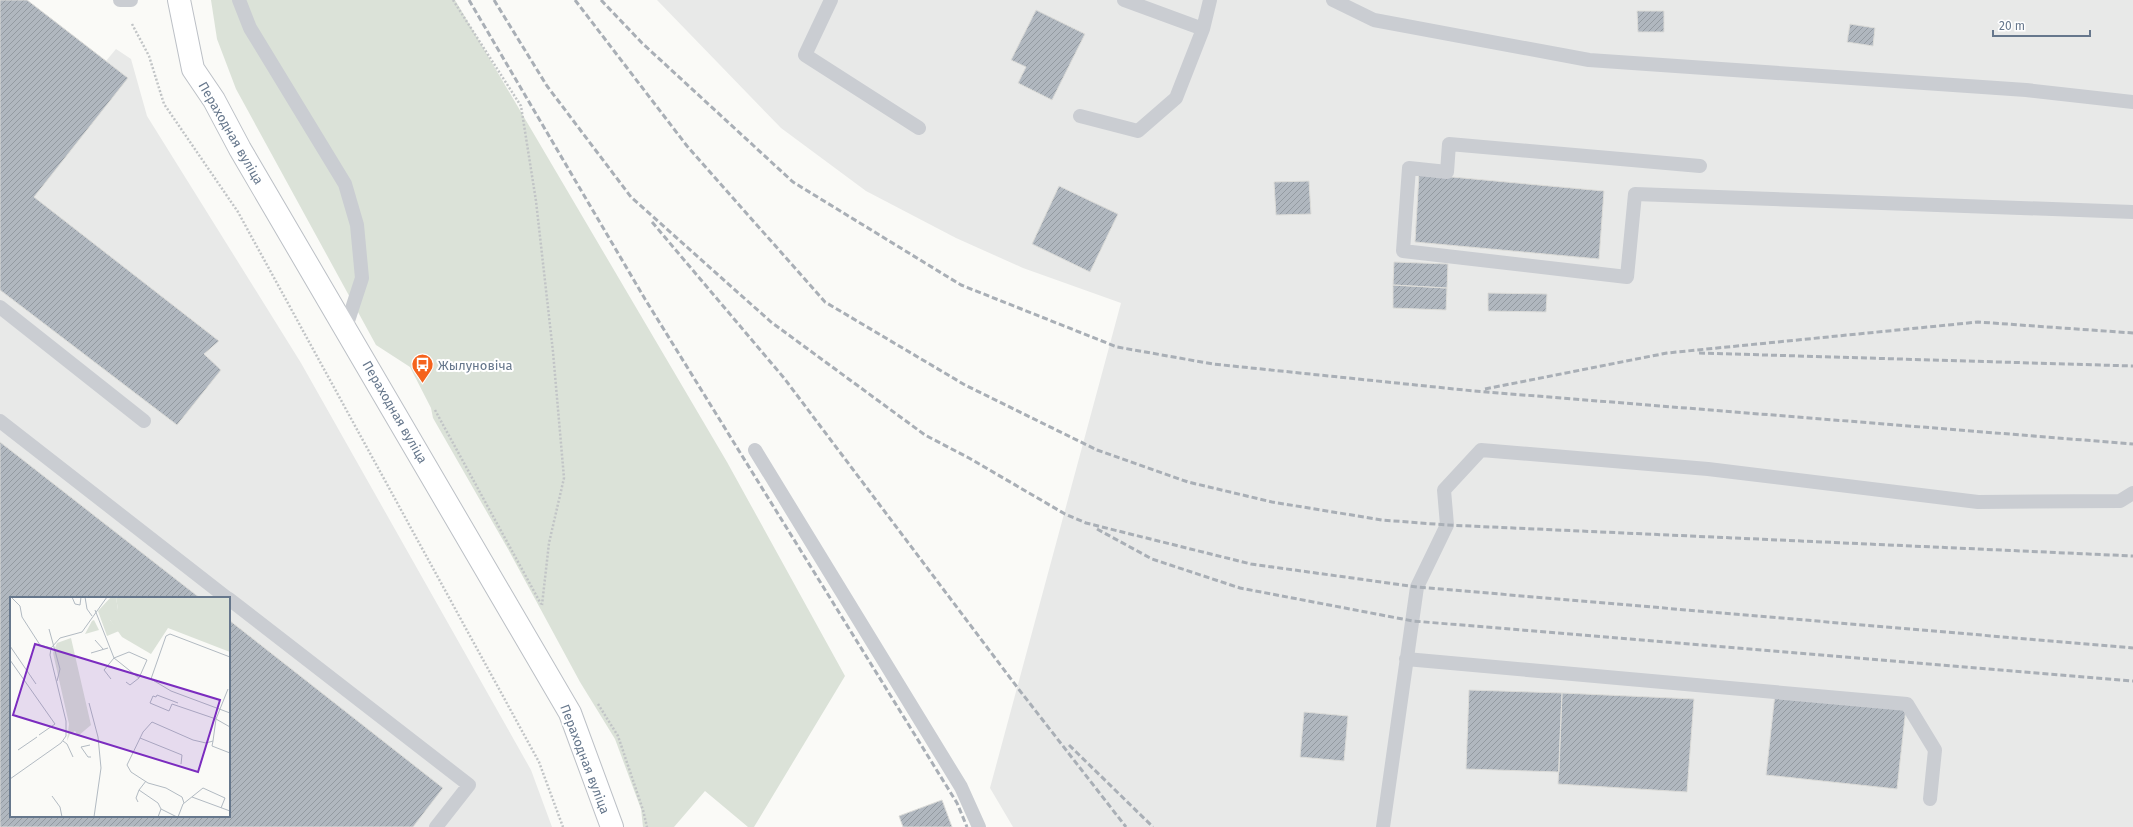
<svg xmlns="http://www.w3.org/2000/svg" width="2133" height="827" viewBox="0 0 2133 827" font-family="'Fira Sans',sans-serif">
  <defs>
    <pattern id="building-hatch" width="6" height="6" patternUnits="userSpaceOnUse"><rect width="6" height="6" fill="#b0b7bf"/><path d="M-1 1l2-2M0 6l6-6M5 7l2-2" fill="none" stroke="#939aa1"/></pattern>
  </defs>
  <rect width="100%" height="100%" fill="#fafaf7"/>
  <path fill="#e8e9e8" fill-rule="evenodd" d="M0 0H27L106 61 116 49 131 59 147 116 301 363 531 770 552 827H0ZM11 598H229V816H11Z
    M657 0H2133V827H1013L990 788 1121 303 1023 268 956 238 866 191 781 128Z"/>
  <path fill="#dbe2d8" d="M211 0H455L727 462 845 676 754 827H748L705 791 674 827H643L641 809 615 739 580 682 508 549 433 418 431 408 410 367 376 345 236 89 217 39Z"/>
  <path fill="url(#building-hatch)" stroke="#dcdcd9" d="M0 0H27L128 78 34 197 219 341 204 354 221 370 177 425 0 290Z
    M1036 10 1085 34 1052 100 1018 83 1026 67 1011 60Z
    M1637 11H1664V32H1638Z
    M1850 24 1875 28 1873 46 1847 42Z
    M1419 174 1604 191 1599 259 1415 242Z
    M1309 181 1311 214 1276 215 1274 182Z
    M1059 186 1118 214 1090 272 1032 244Z
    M1394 262 1448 264 1447 288 1393 285Z
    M1393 285 1447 288 1446 310 1393 308Z
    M1488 293 1547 294 1546 312 1488 311Z
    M0 442 200 598H11V816H229V620L443 788 413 827H0Z
    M1469 690 1562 693 1559 772 1466 769Z
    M1562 693 1694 699 1687 792 1558 784Z
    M1775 694 1906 708 1897 789 1766 775Z
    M1304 712 1348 716 1344 761 1300 757Z
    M942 800 952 827H903L899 816Z"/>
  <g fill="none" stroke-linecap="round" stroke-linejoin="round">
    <defs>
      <path id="secondary" d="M179 0 193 69 214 100 240 149 570 713 612 827"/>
    </defs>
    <use href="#secondary" stroke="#bcc0c6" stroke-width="24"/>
    <path stroke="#c1c4c6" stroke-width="2.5" stroke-dasharray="2 2" stroke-linecap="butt" d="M453 0 521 106 536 201 553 352 564 478 549 543 542 605
      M132 24 149 56 164 104 238 212 539 762 563 827
      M435 410 541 604
      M598 704 618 736 643 810 647 827"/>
    <path stroke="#cacdd2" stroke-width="14" d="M120 0H131
      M239 0 250 28 345 184 357 225 362 278 346 327
      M831 0 805 55 919 128
      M1333 0 1374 20 1589 60 2026 90 2133 102
      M1203 29 1210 0
      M1080 116 1138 131 1176 98 1203 29 1124 0
      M1700 166 1449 144 1447 172 1409 168 1403 251 1627 277 1635 194 2133 212
      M0 307 144 421
      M0 421 227 598
      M755 450 961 787 979 827
      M229 599 469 785 436 827
      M1406 659 1907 704 1935 750 1930 799
      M1383 827 1417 587 1447 525 1444 490 1481 450 1708 469 1978 502 2120 501 2133 493"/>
    <use href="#secondary" stroke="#fff" stroke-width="22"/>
    <path stroke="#a9afb6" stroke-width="3" stroke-dasharray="6 3" stroke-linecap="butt" d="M469 0 645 299 957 803 967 827
      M494 0 547 86 631 197 771 322 925 435 969 458 1065 514 1086 523 1251 564 1417 587 2133 648
      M575 0 687 146 825 302 965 385 1097 450 1188 482 1272 502 1382 520 1447 525 2133 556
      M601 0 642 43 793 182 961 285 1117 347 1213 364 1474 391 2133 444
      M652 222 784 378 1017 687 1126 827
      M1699 353 2133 366
      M1485 389 1667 353 1978 322 2133 333
      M1097 529 1152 559 1240 588 1413 621 2133 681
      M1069 745 1153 827"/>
  </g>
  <defs>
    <symbol id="bus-pin" viewBox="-11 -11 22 30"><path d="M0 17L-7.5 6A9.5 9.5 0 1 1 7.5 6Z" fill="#f5621c" stroke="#fff"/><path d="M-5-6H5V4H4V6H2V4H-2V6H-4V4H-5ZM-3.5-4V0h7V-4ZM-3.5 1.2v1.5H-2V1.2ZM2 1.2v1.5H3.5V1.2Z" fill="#fff"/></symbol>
  </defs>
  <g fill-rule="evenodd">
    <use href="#bus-pin" x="410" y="352" width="25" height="34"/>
  </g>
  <g text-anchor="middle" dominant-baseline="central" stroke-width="4" stroke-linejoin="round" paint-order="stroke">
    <g font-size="13" fill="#66778c" stroke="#fff">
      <text transform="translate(231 133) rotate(60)">Пераходная вуліца</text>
      <text transform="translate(395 412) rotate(60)">Пераходная вуліца</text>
      <text transform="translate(585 759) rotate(69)">Пераходная вуліца</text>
    </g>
    <g font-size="13" fill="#66778c" stroke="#fff" text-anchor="start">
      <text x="438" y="365">Жылуновіча</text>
    </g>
  </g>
  <g transform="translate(10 597)">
    <rect width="220" height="220" fill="#fafaf7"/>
    <path d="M101 0H106L108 13 100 23 109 34 97 39 88 14ZM84 23 89 33 75 37 82 24ZM61 41 81 128 68 139 65 134 60 137 57 144 59 127 43 56 47 46Z" fill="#dbe2d8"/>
    <path d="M106 0H220V55L158 31 141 57 112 40 100 23V16L108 13Z" fill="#dbe2d8"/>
    <path fill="none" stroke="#b2bac2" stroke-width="1" d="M1 0 10 9 12 20 30 48 41 51M62 0 65 7 70 8 71 0M75 0 77 12 82 19M85 13 104 61 129 81 120 88 116 85M39 32 50 72 47 84M85 43 93 52M0 49 26 87M81 56 98 51M220 60 160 37 156 39 141 82 161 94 220 116M0 63 45 127 29 138M101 82 94 73 104 61 119 55 137 63 129 81M79 106 88 140 91 171 84 220M168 106 147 98 146 100 143 99 140 106 159 114 162 107 206 122 220 130M130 141 172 158 171 167M53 144 57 147 63 160M203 144 202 149 220 156M80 148 71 150 78 160H81M8 153 27 140M0 182 51 146 56 139V124L40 58 41 51 50 41 72 35 97 0M136 184 129 193 148 206 151 212 148 220M42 199 50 210 52 220M182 200 220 214M128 205 126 201 129 193M174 206 172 200 156 191 138 186 121 175 117 168 133 135 142 125 183 143 196 146 203 144 206 122 218 92M151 212 167 220M168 220 173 207 193 191 215 201 211 211"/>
    <path fill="#7b2cbf" fill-opacity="0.15" stroke="#7b2cbf" stroke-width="2" d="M25 47 210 103 188 175 3 118Z"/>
    <rect width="220" height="220" fill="none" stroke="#66778c" stroke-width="2"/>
  </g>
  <path d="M1993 30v6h97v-6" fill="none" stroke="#66778c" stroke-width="2"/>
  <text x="1999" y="30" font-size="12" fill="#66778c" stroke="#ffffff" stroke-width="3" paint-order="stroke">20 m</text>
</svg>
